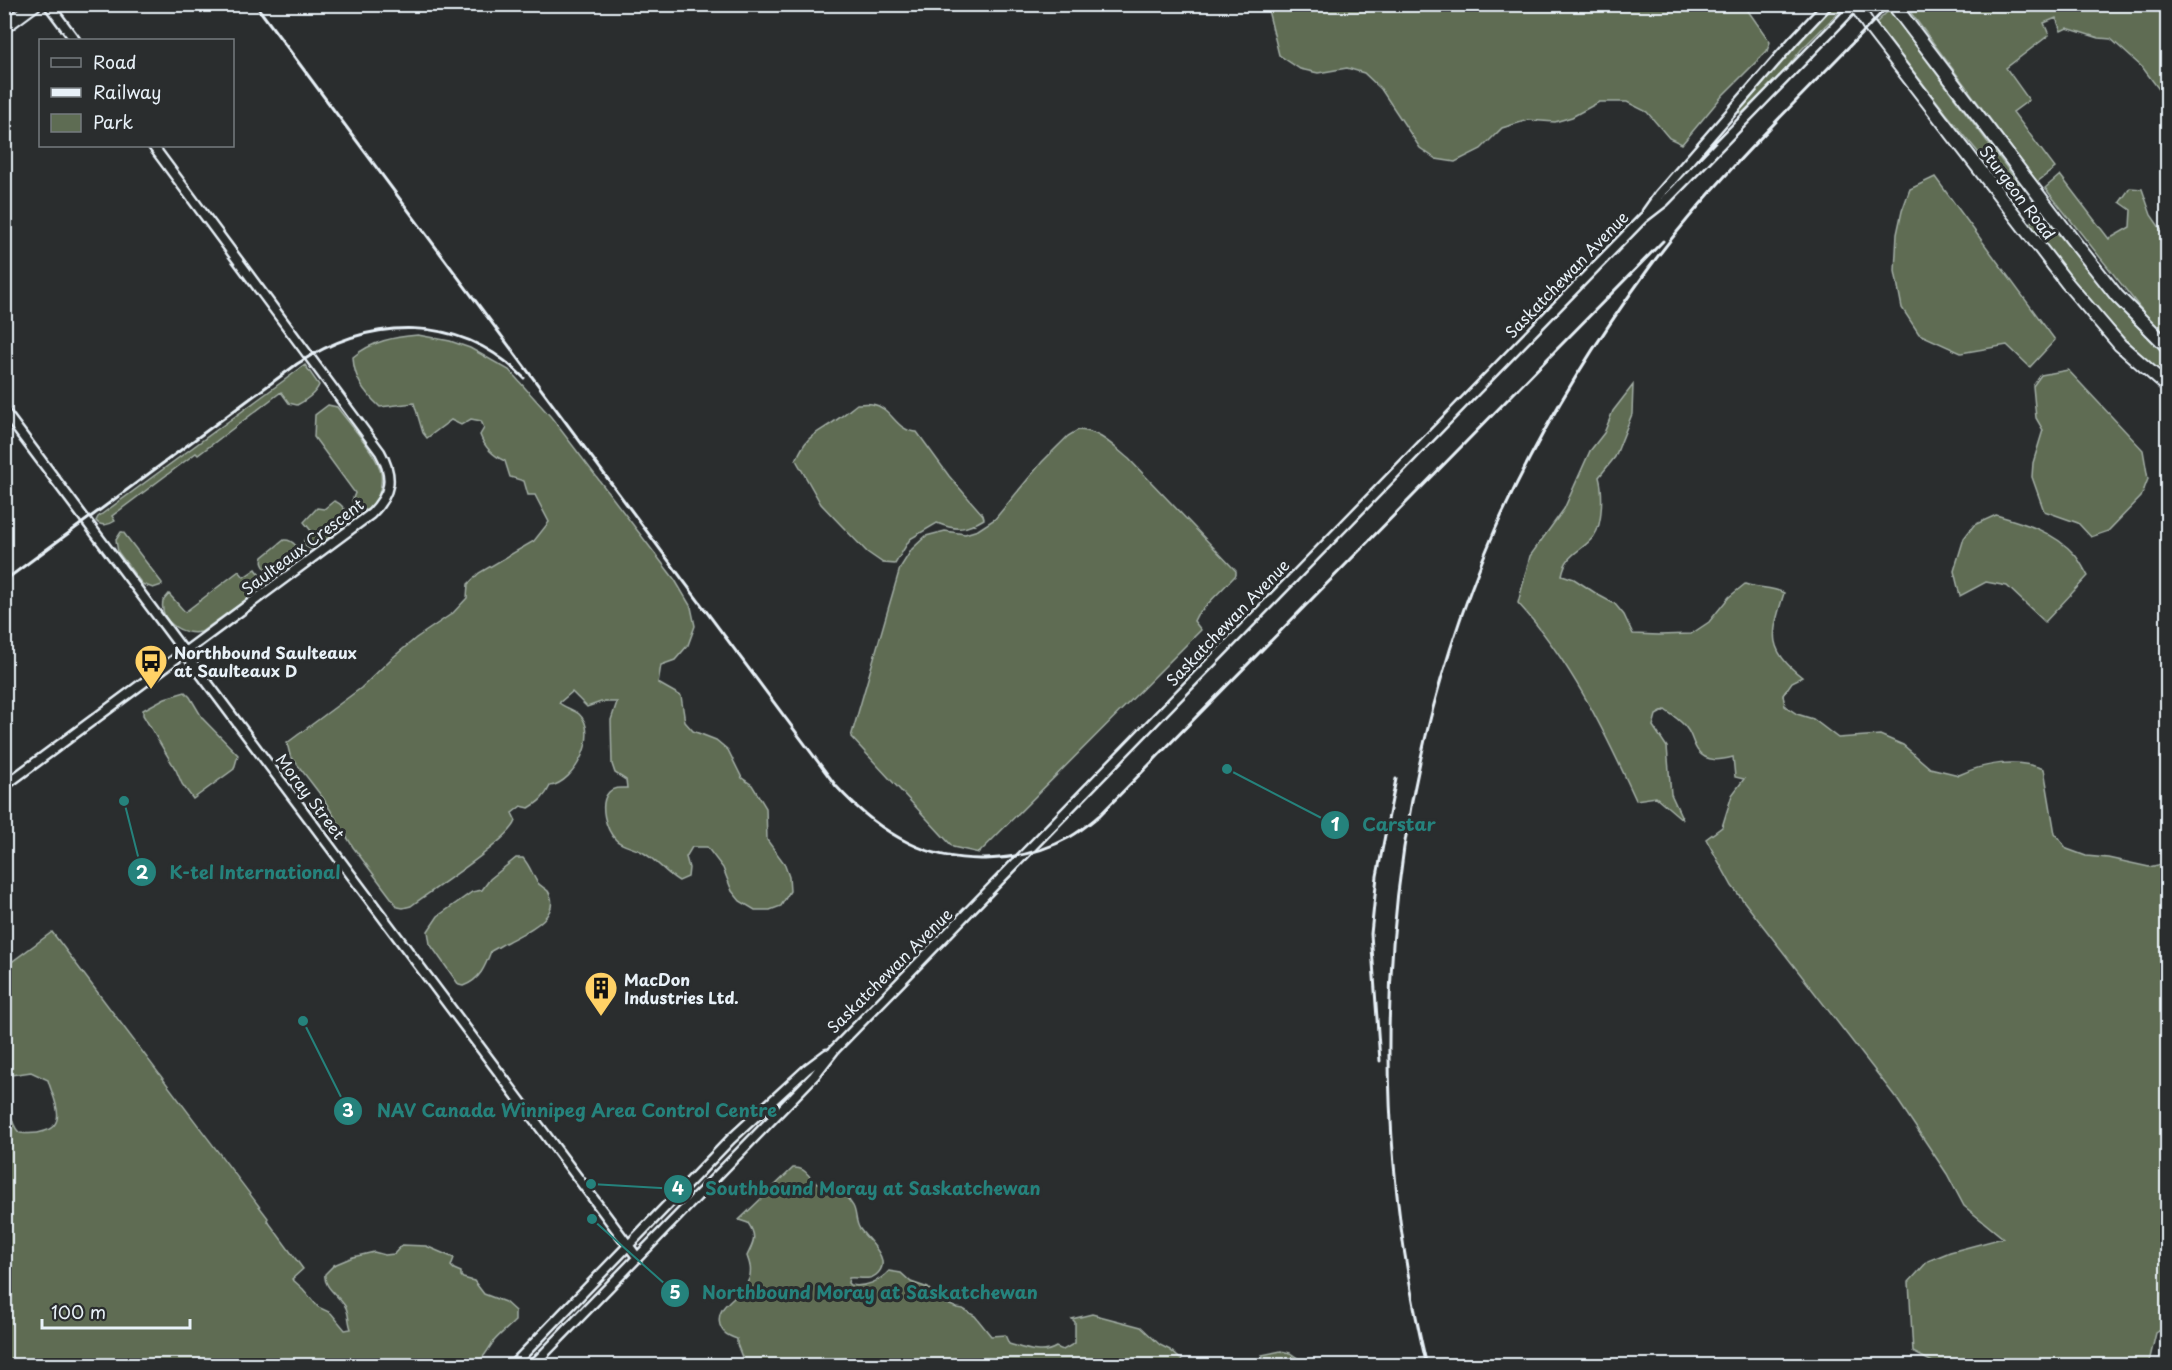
<svg xmlns="http://www.w3.org/2000/svg" width="2172" height="1370" viewBox="0 0 2172 1370" font-family="'Playpen Sans',sans-serif">
  <rect width="100%" height="100%" fill="#2a2d2e"/>
  <filter id="ink" filterUnits="userSpaceOnUse"><feTurbulence type="fractalNoise" baseFrequency=".0167" numOctaves="2"/><feDisplacementMap in="SourceGraphic" scale="12" xChannelSelector="R" yChannelSelector="G"/><feConvolveMatrix kernelMatrix="1 2 1 2 8 2 1 2 1" color-interpolation-filters="sRGB"/></filter>
  <g filter="url(#ink)">
    <path fill="#5e6c53" stroke="#a3aea6" stroke-width="1.5" d="M1262 5H1744L1770 42 1767 51 1723 95 1682 144 1669 138 1647 112 1627 102H1599L1572 117 1555 122 1528 120 1502 128 1481 149 1455 162 1436 159 1420 148 1381 89 1364 73 1347 68 1318 73 1300 69 1279 55 1268 10Z
      M1833 5H1846L1801 50 1782 74 1741 114 1739 112 1797 42Z
      M1905 5H2167V100L2143 68 2111 39 2099 38 2067 28 2061 31 2056 18 2044 23 2049 35 2006 68 2029 100 2013 112 2055 168 2037 182Z
      M1889 10 2019 184 2014 190H2009L1946 113 1876 23Z
      M2060 175 2109 239 2130 227 2131 210 2120 202 2130 188 2142 189 2151 215 2167 238V336L2149 319 2045 188Z
      M1935 177 2055 340 2030 367 2007 345 1961 353 1919 334 1902 308 1895 271 1897 234 1902 211 1910 189Z
      M2042 214 2117 306 2167 357V379C2115 333 2070 280 2030 223Z
      M418 335 450 341 470 348 509 370 551 417 675 580 691 607 695 626 688 645 675 660 661 665 658 683 681 696 685 722 693 731 716 740 728 750 742 778 752 785 766 808 767 840 784 863 789 877 790 891 781 906 770 910H755L740 901 732 891 723 868 707 847H692L686 857 689 868 688 877 679 881C665 873 657 860 642 852 635 848 622 846 616 840 606 830 598 804 609 792 614 787 621 788 627 788L626 780 615 773 612 764 611 720 617 702H601L587 707 572 692 559 703C564 707 574 710 579 714 600 733 575 783 550 786 545 797 539 802 529 808L521 806 512 813 516 821C510 840 431 891 411 906L403 908 398 907 353 847 323 798 290 755 287 743 361 688 391 659 416 638 453 613 467 598 468 584 479 573 534 541 549 522 535 495H528L524 481 510 477 505 461C493 456 485 448 480 435L484 428 481 421 471 419 461 425 451 420 427 438 423 433 414 403 380 407C364 392 354 379 353 357 372 341 394 337 418 335Z
      M305 365 319 385C316 393 305 401 297 405L289 403 281 392 198 455 196 453 112 516 115 521C109 525 101 527 96 521L98 517Z
      M2068 370 2143 450 2148 479 2141 497 2108 531 2091 537 2078 523 2044 511 2032 477 2033 463 2043 430 2036 418 2033 386 2041 375Z
      M1633 385 1632 414 1615 457 1599 477C1603 491 1603 524 1594 536 1581 553 1567 551 1562 575L1574 579 1600 596 1615 604 1624 615 1633 634 1659 635 1691 634 1709 622 1729 597 1745 584C1759 589 1771 586 1784 593 1772 633 1765 649 1802 677L1792 682 1783 695 1785 706 1797 714 1813 719 1838 738 1880 735 1903 745 1930 768 1959 775C1985 763 2016 758 2044 769L2055 834 2067 849 2086 856 2108 858 2149 867 2167 863 2168 1255 2164 1257 2168 1263V1325L2156 1333 2149 1362 2167 1360V1365H1938L1913 1352 1909 1282 1928 1261 1950 1252 2003 1238 1964 1206 1947 1174 1897 1099 1732 886 1706 839 1722 827 1732 795 1744 779 1735 777 1733 757C1721 760 1707 763 1698 751 1693 745 1692 735 1687 729 1682 721 1673 716 1665 710L1656 715 1653 726 1667 747 1671 794 1683 820 1656 797 1636 800C1604 730 1570 660 1518 603L1530 556 1564 509 1590 451 1604 433 1613 411Z
      M857 404C862 404 867 403 872 404 892 407 896 432 917 432L949 476 983 515 984 519C966 530 957 531 937 523L910 539 895 564 883 563 867 552 841 525 821 504 796 460C806 438 810 437 829 425 839 419 848 411 857 404Z
      M328 405 337 407C348 422 375 452 380 469 386 487 371 528 352 501L355 493 314 437 315 415Z
      M1078 430C1099 430 1114 447 1129 459L1236 571V575L1197 615 1194 621 1201 630 979 853 953 847 851 737 900 568 912 549 926 536 945 531 965 534 978 530 995 519 1042 462 1068 436Z
      M334 501C342 503 350 515 348 523L316 548C309 550 307 548 303 543L304 540 312 532 304 522 317 508 324 509Z
      M1996 515C2024 523 2055 532 2075 555 2080 561 2084 569 2088 576L2045 622 2007 586 1986 582 1960 596 1954 571 1964 538 1974 525Z
      M121 532H123L162 583V585L153 588 142 584 118 552 116 540Z
      M284 540C293 539 301 550 301 558 292 567 277 583 267 571 263 565 261 563 263 557Z
      M256 569 264 580 262 588 201 632C183 636 159 622 163 601L169 594 185 612 239 571 244 577Z
      M185 692 190 697 203 719 238 755 234 769 193 799 182 784 176 770 143 715V710L165 698Z
      M516 858H523C530 866 532 874 537 882 540 886 545 888 548 891 564 917 523 933 507 942 501 945 497 948 491 951 485 967 480 980 463 986L459 985 430 944 428 931 438 916 472 892 482 890 490 879Z
      M52 932 268 1218 267 1220 303 1269 292 1279 303 1289 318 1307 331 1313 345 1330 351 1329C348 1321 349 1312 345 1306 338 1295 323 1287 325 1274L334 1265 353 1257 374 1252 385 1255 394 1254 402 1245 426 1246 454 1258 451 1266 454 1269 461 1272V1276L463 1278 474 1281 484 1294 505 1302 515 1311V1321C508 1328 500 1334 494 1341 486 1352 484 1360 471 1366L5 1365V1108C13 1112 11 1127 20 1133 28 1134 37 1134 45 1131 69 1123 52 1096 48 1080L31 1072 5 1076V967Z
      M793 1168C806 1167 807 1176 816 1182 820 1185 824 1184 829 1185 838 1187 849 1199 853 1206 857 1213 855 1222 860 1229 868 1241 894 1260 876 1275 869 1281 858 1277 849 1278L848 1283 850 1285C865 1288 880 1281 889 1271L901 1273 911 1282 928 1288 938 1300 957 1308 963 1309 975 1316 991 1336 1005 1335 1009 1344C1023 1348 1042 1356 1056 1347L1063 1350 1075 1343V1322L1072 1319 1092 1314 1141 1327 1160 1345 1170 1350 1187 1365H745L737 1344V1339C729 1336 723 1334 720 1325 714 1304 742 1297 749 1279 752 1271 750 1264 747 1256 753 1243 758 1237 748 1223L739 1220Z
      M1281 1351 1290 1353 1308 1365H1270L1262 1355Z"/>
    <g fill="none" stroke-linecap="round" stroke-linejoin="round">
      <defs>
        <path id="street" d="M48 4 75 40
          M1647 212 1659 195 1793 41 1828 4
          M4 411 637 1257
          M4 786 371 514C391 494 394 477 380 452L153 146
          M512 1366 731 1139 807 1069 827 1054
          M532 1366 814 1076 835 1049 1643 218 1665 201 1856 5"/>
        <path id="secondary" d="M1855 4 1869 26 2067 283 2120 345 2168 387
          M1893 4 2075 243 2117 296 2168 347
          M4 5 5 4
          M4 27 35 4"/>
      </defs>
      <use href="#street" stroke="#e8f1f8" stroke-width="13"/>
      <use href="#secondary" stroke="#e8f1f8" stroke-width="16"/>
      <use href="#street" stroke="#2a2d2e" stroke-width="8"/>
      <use href="#secondary" stroke="#2a2d2e" stroke-width="12"/>
      <path stroke="#e8f1f8" stroke-width="3" d="M255 4 836 786C857 809 880 829 909 843 957 867 1023 863 1070 837 1081 831 1090 823 1100 815L1663 241
        M4 581 297 364C370 316 460 313 524 378
        M1380 1061 1371 934 1377 876 1396 779
        M1427 1366C1360 1088 1381 793 1495 530 1536 437 1589 350 1649 268 1720 172 1808 91 1890 4"/>
    </g>
  </g>
  <defs>
    <symbol id="bus-pin" viewBox="-11 -11 22 30"><path d="M0 17L-7.5 6A9.5 9.5 0 1 1 7.5 6Z" fill="#ffd166" stroke="#2a2d2e"/><path d="M-5-6H5V4H4V6H2V4H-2V6H-4V4H-5ZM-3.5-4V0h7V-4ZM-3.5 1.2v1.5H-2V1.2ZM2 1.2v1.5H3.5V1.2Z" fill="#111"/></symbol>
    <symbol id="building-pin" viewBox="-11 -11 22 30"><path d="M0 17L-7.5 6A9.5 9.5 0 1 1 7.5 6Z" fill="#ffd166" stroke="#2a2d2e"/><path d="M-4-6H4V6H1V3H-1V6H-4ZM-2.5-4.3h1.7v1.8h-1.7ZM.8-4.3h1.7v1.8H.8ZM-2.5-1h1.7V.8h-1.7ZM.8-1h1.7V.8H.8Z" fill="#111"/></symbol>
  </defs>
  <g fill-rule="evenodd">
    <use href="#bus-pin" x="132" y="642" width="38" height="52"/>
    <use href="#building-pin" x="582" y="969" width="38" height="52"/>
  </g>
  <g text-anchor="middle" dominant-baseline="central" stroke-width="6" stroke-linejoin="round" paint-order="stroke">
    <g font-size="16" fill="#e8f1f8" stroke="#2a2d2e">
      <text transform="translate(2018 192) rotate(53)">Sturgeon Road</text>
      <text transform="translate(1566 274) rotate(-46)">Saskatchewan Avenue</text>
      <text transform="translate(302 546) rotate(-37)">Saulteaux Crescent</text>
      <text transform="translate(1227 622) rotate(-46)">Saskatchewan Avenue</text>
      <text transform="translate(311 796) rotate(53)">Moray Street</text>
      <text transform="translate(889 970) rotate(-45)">Saskatchewan Avenue</text>
    </g>
    <g font-size="16" font-weight="bold" fill="#e8f1f8" stroke="#2a2d2e" text-anchor="start">
      <text x="174" y="652">Northbound Saulteaux<tspan x="174" dy="18">at Saulteaux D</tspan></text>
      <text x="624" y="979">MacDon<tspan x="624" dy="18">Industries Ltd.</tspan></text>
    </g>
  </g>
  <path fill="none" stroke="#25827c" stroke-width="2" d="M1227 769L1335 825M124 801L142 872M303 1021L348 1111M591 1184L678 1189M592 1219L675 1293"/>
  <g fill="#25827c" stroke="#2a2d2e" stroke-width="2">
    <circle cx="1227" cy="769" r="6"/>
    <circle cx="124" cy="801" r="6"/>
    <circle cx="303" cy="1021" r="6"/>
    <circle cx="591" cy="1184" r="6"/>
    <circle cx="592" cy="1219" r="6"/>
    <circle cx="1335" cy="825" r="15"/>
    <circle cx="142" cy="872" r="15"/>
    <circle cx="348" cy="1111" r="15"/>
    <circle cx="678" cy="1189" r="15"/>
    <circle cx="675" cy="1293" r="15"/>
  </g>
  <g font-size="18" text-anchor="middle" font-weight="bold" fill="#fff">
    <text x="1335" y="831">1</text>
    <text x="142" y="879">2</text>
    <text x="348" y="1117">3</text>
    <text x="678" y="1195">4</text>
    <text x="675" y="1299">5</text>
  </g>
  <g font-size="18" text-anchor="middle" font-weight="bold" fill="#25827c" stroke="#2a2d2e" stroke-width="6" stroke-linejoin="round" paint-order="stroke">
    <text x="1399" y="831">Carstar</text>
    <text x="255" y="879">K-tel International</text>
    <text x="577" y="1117">NAV Canada Winnipeg Area Control Centre</text>
    <text x="873" y="1195">Southbound Moray at Saskatchewan</text>
    <text x="870" y="1299">Northbound Moray at Saskatchewan</text>
  </g>
  <rect width="2172" height="1370" fill="none" stroke="#2a2d2e" stroke-width="24"/>
  <rect x="12" y="12" width="2148" height="1346" fill="none" stroke="#e8f1f8" stroke-width="2" filter="url(#ink)"/>
  <rect x="39" y="39" width="195" height="108" fill="#2a2d2e" stroke="#767b7f" stroke-width="1.5"/>
  <rect x="51" y="58" width="30" height="9" fill="#2a2d2e" stroke="#767b7f" stroke-width="1.5"/>
  <text x="93" y="69" font-size="18" fill="#e8f1f8">Road</text>
  <rect x="51" y="88" width="30" height="9" fill="#e8f1f8" stroke="#767b7f" stroke-width="1.5"/>
  <text x="93" y="99" font-size="18" fill="#e8f1f8">Railway</text>
  <rect x="51" y="114" width="30" height="18" fill="#5e6c53" stroke="#767b7f" stroke-width="1.5"/>
  <text x="93" y="129" font-size="18" fill="#e8f1f8">Park</text>
  <path d="M42 1319v9h148v-9" fill="none" stroke="#e8f1f8" stroke-width="3"/>
  <text x="51" y="1319" font-size="18" fill="#e8f1f8" stroke="#2a2d2e" stroke-width="4.5" paint-order="stroke">100 m</text>
</svg>
